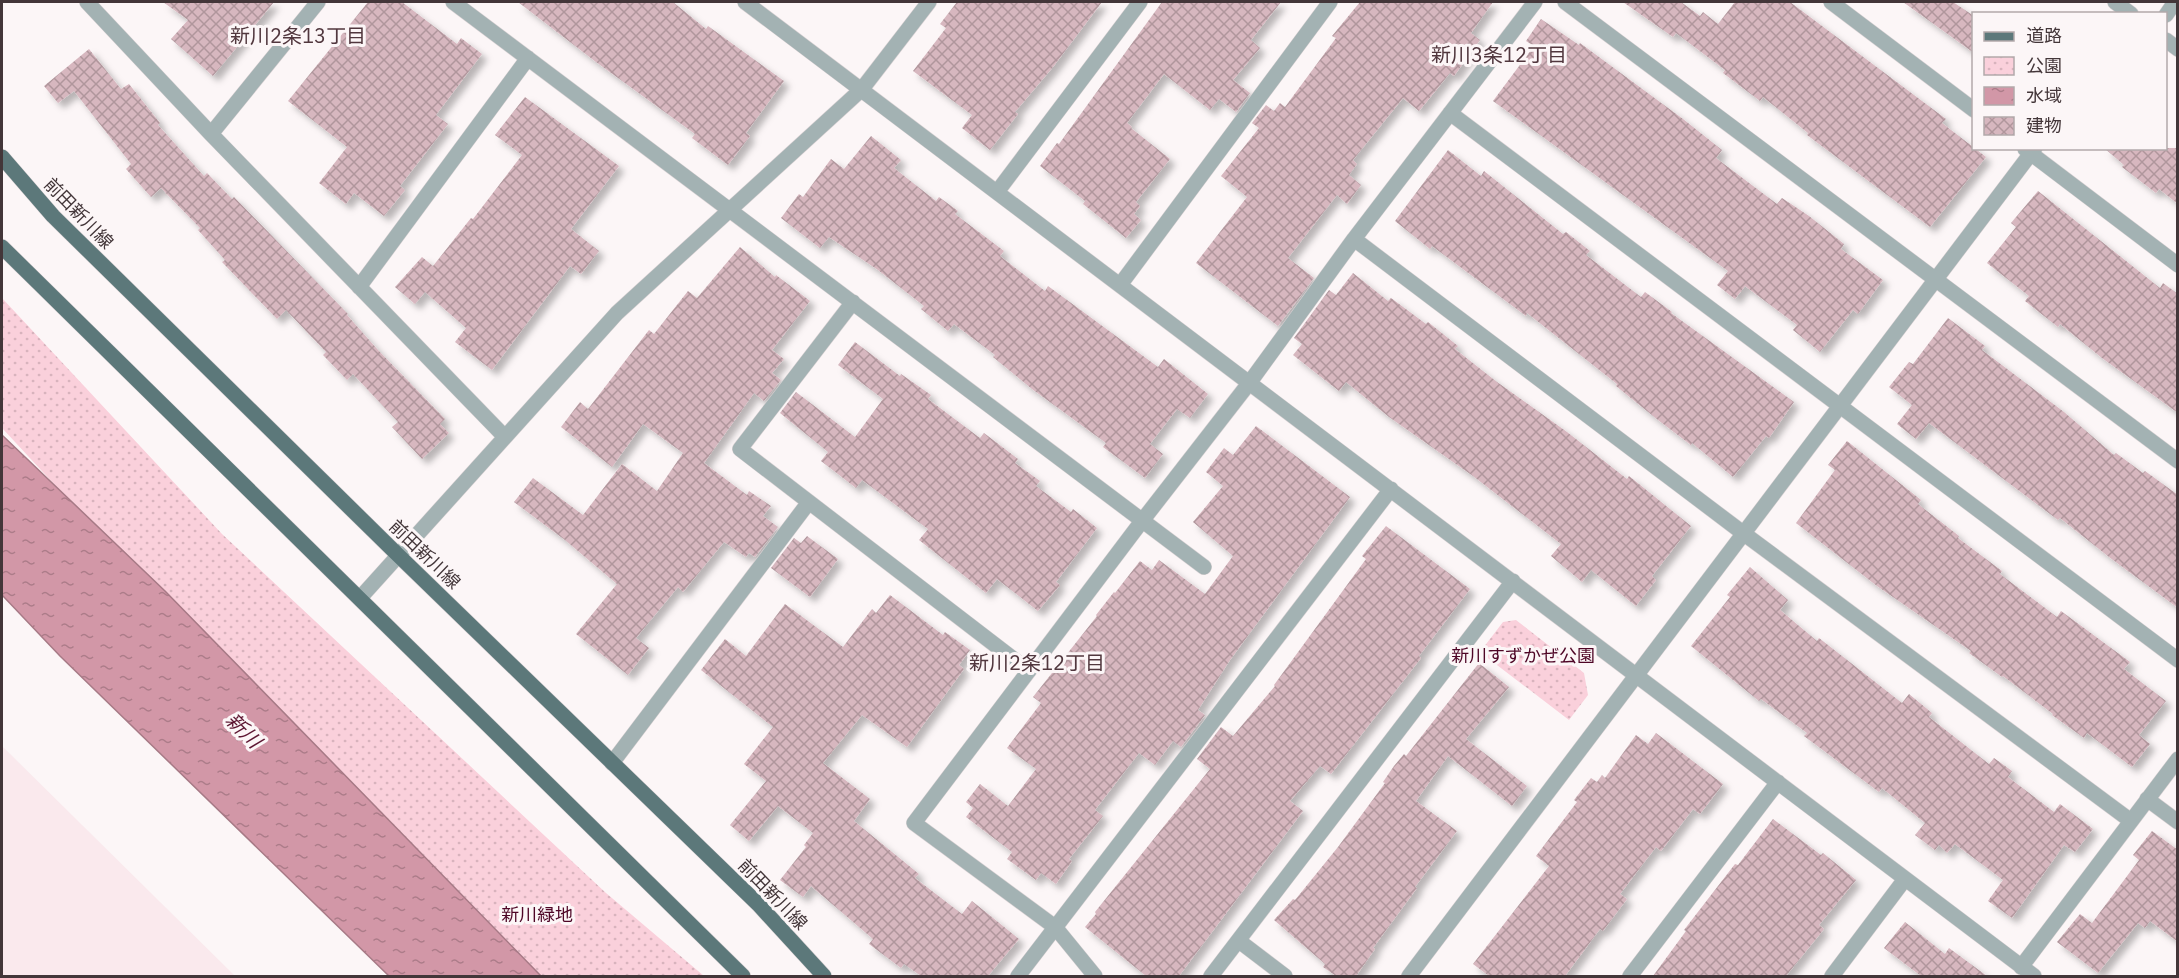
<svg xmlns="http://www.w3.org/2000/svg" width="2179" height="978" viewBox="0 0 2179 978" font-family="'IBM Plex Sans','Noto Sans JP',sans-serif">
  <defs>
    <pattern id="park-dots" width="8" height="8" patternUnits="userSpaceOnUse" patternTransform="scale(1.5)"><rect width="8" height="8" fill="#fad0db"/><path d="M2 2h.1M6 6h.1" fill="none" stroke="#d8b3bd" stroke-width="1.8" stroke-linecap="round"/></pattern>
    <pattern id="water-ripples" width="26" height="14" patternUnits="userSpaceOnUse" patternTransform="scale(1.5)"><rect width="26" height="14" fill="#d297a7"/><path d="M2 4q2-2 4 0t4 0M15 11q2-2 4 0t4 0" fill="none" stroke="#ac7c89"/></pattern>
    <pattern id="building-cross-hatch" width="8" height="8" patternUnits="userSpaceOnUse" patternTransform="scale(1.5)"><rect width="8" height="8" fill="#d7b7bf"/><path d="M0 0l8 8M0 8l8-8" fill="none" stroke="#b0969c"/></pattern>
    <filter id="shadow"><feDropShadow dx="5.5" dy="5.5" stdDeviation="3" flood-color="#0004"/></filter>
  </defs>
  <rect width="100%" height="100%" fill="#fcf6f7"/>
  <path fill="#fae9ed" d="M2 746 235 976H2Z"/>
  <path fill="url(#park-dots)" d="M2 298 222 534 606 893 704 976H512L507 972 2 428Z
    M1516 620 1584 673 1588 695 1569 720 1480 652 1503 622Z"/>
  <path fill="url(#water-ripples)" stroke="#a77a86" stroke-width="1.5" d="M2 435 165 591 541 976H389L60 656 2 595Z"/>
  <path fill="url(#building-cross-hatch)" filter="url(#shadow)" d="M163 2H274L213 76 171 39 188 20Z
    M368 2H402L457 44 461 38 482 54 436 115 448 124 400 186 405 190 384 216 354 193 346 204 319 183 347 147 288 101Z
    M518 2H673L706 29 708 26 784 81 746 133 750 136 728 165 692 138 695 134 596 62Z
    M957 2H1102L1053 67 1015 112 1018 114 990 150 962 128 972 115 913 71 946 28 940 24Z
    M1162 2H1281L1251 40 1260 48 1233 80 1250 93 1236 112 1219 99 1210 110 1164 74 1127 123 1132 127 1131 128 1170 159 1136 202 1140 206 1134 214 1141 220 1126 238 1083 204 1085 201 1040 166 1057 143 1059 144Z
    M1360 2H1493L1471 33 1480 40 1454 76 1450 73 1419 111 1403 98 1353 160 1357 164 1349 175 1361 185 1347 204 1337 195 1288 258 1314 278 1278 326 1196 263 1247 197 1221 176 1259 128 1252 123 1266 105 1274 111 1280 103 1285 107 1336 38 1332 36Z
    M1623 2H1681L1700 16 1703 12 1718 24 1735 2H1790L1946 119 1942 123 1986 157 1930 227 1807 135 1808 133 1763 97 1760 101 1723 73 1725 70 1676 33 1673 37Z
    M1903 2H1953L1974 16V53Z
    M1541 19 1579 45 1580 43 1683 119 1722 150 1716 158 1777 204 1782 198 1809 216 1844 244 1841 249 1883 280 1858 314 1853 310 1820 352 1793 330 1797 325 1745 286 1735 299 1717 285 1728 271 1493 101 1534 46 1526 41Z
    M89 49 121 89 129 84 160 123 158 125 204 176 207 173 232 199 234 197 348 314 347 315 378 350 445 419 440 424 449 433 422 459 392 427 398 422 353 374 347 380 323 355 326 352 286 310 277 319 222 262 225 260 198 230 200 228 161 188 151 197 126 169 131 164 74 91 58 103 44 86Z
    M525 97 619 166 571 229 599 251 581 274 570 266 492 370 455 342 466 328 425 292 415 304 395 287 422 257 433 266 471 218 473 219 522 155 495 135Z
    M871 136 901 160 894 168 936 201 939 197 958 211 955 214 1004 251 1000 256 1045 291 1048 286 1158 367 1164 359 1208 394 1190 418 1177 409 1150 444 1163 454 1145 478 1103 447 1106 443 1032 389 993 357 995 355 954 324 948 331 921 309 924 306 878 270 829 237 820 248 781 218 799 194 803 197 831 159 844 169Z
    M2104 148H2178V204L2159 189 2156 193 2122 167 2124 165Z
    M1448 150 1481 176 1484 171 1563 234 1566 232 1590 251 1586 255 1641 297 1645 292 1672 312 1671 313 1794 402 1769 438 1766 436 1733 477 1692 443 1691 445 1658 420 1616 386 1617 384 1527 313 1526 316 1432 246 1430 249 1395 221Z
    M2038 191 2160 288 2163 283 2178 294V413L2102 358 2060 324 2058 327 2025 301 2029 296 1987 263 2016 227 2011 223Z
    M740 247 775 277 776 275 810 301 772 350 784 359 772 373 781 380 764 401 754 393 704 463 747 495 749 491 771 506 763 516 778 527 755 557 749 553 746 557 724 542 683 592 678 587 636 638 649 648 628 675 576 634 617 584 565 540 514 502 533 478 583 515 622 464 657 491 683 453 643 424 612 467 561 427 580 402 588 409 649 330 654 334 688 291 697 298Z
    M1353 273 1388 301 1391 298 1426 324 1428 322 1458 346 1455 349 1497 382 1567 432 1627 479 1629 476 1691 526 1652 576 1656 580 1636 606 1591 570 1582 582 1551 556 1561 544 1473 476 1389 417 1346 382 1339 391 1293 355 1302 344 1294 338 1329 290 1336 295Z
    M1948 318 1985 346 1982 350 2064 412 2114 455 2116 453 2143 473 2145 471 2178 495V608L2109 557 2060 518 2058 520 1929 423 1916 439 1897 424 1912 405 1889 387 1909 362 1913 364Z
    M855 342 900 376 901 374 931 395 928 399 980 438 984 433 1018 459 1015 463 1040 481 1036 486 1071 512 1073 509 1097 528 1056 582 1060 585 1038 611 997 579 986 593 919 540 928 529 862 480 856 488 821 461 828 452 780 413 796 392 855 437 883 399 838 365Z
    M1256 426 1350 497 1230 660 1198 710 1205 715 1181 747 1173 741 1155 765 1139 753 1095 810 1103 816 1069 859 1072 861 1056 884 1041 873 1036 880 1007 859 1012 852 966 817 973 808 966 802 980 784 1008 806 1036 769 1007 748 1041 703 1033 697 1097 616 1096 615 1114 592 1115 593 1140 561 1152 570 1159 560 1205 594 1233 556 1193 522 1223 486 1206 472 1224 448 1233 455Z
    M1847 441 1921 500 1918 504 1959 536 1958 538 2002 571 2000 574 2057 617 2061 611 2130 662 2124 669 2166 701 2139 735 2150 744 2132 767 2087 733 2084 738 2052 715 2053 714 2003 676 2002 677 1969 653 1971 651 1877 586 1796 523 1835 470 1828 465Z
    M1386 526 1470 589 1419 656 1421 658 1331 774 1320 766 1290 801 1303 811 1179 976H1146L1085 927 1096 914 1095 912 1210 769 1197 759 1221 727 1233 736 1275 686 1274 685 1366 559 1362 556Z
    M807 536 838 559 810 597 771 568 794 538 801 543Z
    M1750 567 1788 600 1780 610 1817 641 1819 638 1902 703 1909 694 1932 713 1929 717 1989 764 1994 758 2012 771 2008 777 2054 812 2060 804 2093 829 2075 852 2064 845 2012 918 1988 901 2003 880 1955 844 1947 853 1939 845 1935 850 1915 835 1925 823 1882 788 1879 792 1804 736 1807 733 1761 699 1759 701 1691 646 1730 597 1727 595Z
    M890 595 943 635 945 632 970 650 959 665 964 669 907 747 862 715 823 763 870 799 854 821 919 874 915 878 962 914 972 901 1019 939 988 976H921L904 964 901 968 869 944 873 939 811 886 803 897 780 880 806 847 804 845 813 833 778 806 749 841 730 825 766 781 744 764 773 727 701 670 725 639 746 656 785 604 843 647 872 609 876 613Z
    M1479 663 1509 687 1466 739 1527 786 1512 806 1448 756 1416 801 1457 831 1415 887 1417 888 1373 948 1375 949 1356 976H1336L1323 967 1325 964 1274 920 1293 899 1295 900 1338 847 1385 783 1383 782 1394 766 1404 754 1406 756Z
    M1656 733 1723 784 1700 814 1693 809 1661 851 1656 847 1620 894 1627 899 1603 931 1600 929 1565 976H1489L1473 964 1549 866 1536 856 1577 802 1574 800 1591 778 1597 782 1602 775 1605 778 1636 735 1648 744Z
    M1773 819 1821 855 1823 853 1856 880 1819 925 1824 929 1786 976H1653L1686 931 1684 930 1735 864 1738 865Z
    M2152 831 2178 850V942L2150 921 2145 928 2138 923 2098 973 2057 942 2080 914 2092 923 2139 860 2133 855Z
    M1905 922 1945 954 1949 948 1987 976H1921L1884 948Z"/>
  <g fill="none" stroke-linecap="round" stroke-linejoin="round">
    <defs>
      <path id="minor" d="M87 2 211 134 505 437
        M453 2 1204 567
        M745 2 2034 976
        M1565 2 2178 461
        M1831 2 1974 110
        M2115 2 2131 14
        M2166 15 2175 2
        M2166 40 2178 49
        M1450 113 2178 660
        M211 134 318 2
        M2025 149 2178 265
        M997 192 1140 2
        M1354 239 1743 533 2131 821
        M1120 285 1330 2
        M359 287 528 58
        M853 302 740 449 1029 671
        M360 598 617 313 862 89 929 2
        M612 763 809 502
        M2147 799 2178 822
        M1239 941 1285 976
        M2021 967 2178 759
        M1018 976 1391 489
        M1095 976 1055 927 914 823 1142 521 1250 382 1354 239 1535 2
        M1211 976 1513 581
        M1409 976 2035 148
        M1630 976 1778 782
        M1832 976 1905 879"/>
      <path id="primary" d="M2 157 53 216 398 555 758 904 824 976
        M2 247 743 976"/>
    </defs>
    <use href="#minor" stroke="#dbd3d5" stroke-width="16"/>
    <use href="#primary" stroke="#dbd3d5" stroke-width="16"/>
    <use href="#minor" stroke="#a3b2b3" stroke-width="15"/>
    <use href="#primary" stroke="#5c787a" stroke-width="15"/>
  </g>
  <g text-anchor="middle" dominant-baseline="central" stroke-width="6" stroke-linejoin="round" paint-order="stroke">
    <g font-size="18" fill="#433639" stroke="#fcf6f7">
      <text transform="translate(79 213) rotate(46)">前田新川線</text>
      <text transform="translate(425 554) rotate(44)">前田新川線</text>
      <text transform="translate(773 894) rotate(46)">前田新川線</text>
    </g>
    <g font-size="18" fill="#4e0626" stroke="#fcf6f7">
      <text x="1523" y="655">新川すずかぜ公園</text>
      <text x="537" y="914">新川緑地</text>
    </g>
    <g font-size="20" fill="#51373e" stroke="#fcf6f7">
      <text x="298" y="35">新川2条13丁目</text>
      <text x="1499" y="54">新川3条12丁目</text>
      <text x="1037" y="662">新川2条12丁目</text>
    </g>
    <g font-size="20" font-style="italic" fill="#5d1632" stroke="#fcf6f7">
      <text transform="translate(244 730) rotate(45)">新川</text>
    </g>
  </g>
  <rect width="2179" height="978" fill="none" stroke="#433639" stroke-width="6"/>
  <rect x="1972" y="12" width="195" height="138" fill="#fcf6f7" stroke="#b2a9ab" stroke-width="1.5"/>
  <rect x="1984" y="32" width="30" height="9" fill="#5c787a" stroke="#b2a9ab" stroke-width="1.5"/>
  <text x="2026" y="42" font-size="18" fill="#433639">道路</text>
  <rect x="1984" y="57" width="30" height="18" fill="url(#park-dots)" stroke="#b2a9ab" stroke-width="1.5"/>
  <text x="2026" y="72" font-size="18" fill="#433639">公園</text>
  <rect x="1984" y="87" width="30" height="18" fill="url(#water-ripples)" stroke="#b2a9ab" stroke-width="1.5"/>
  <text x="2026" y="102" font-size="18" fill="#433639">水域</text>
  <rect x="1984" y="117" width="30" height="18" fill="url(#building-cross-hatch)" stroke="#b2a9ab" stroke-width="1.5"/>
  <text x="2026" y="132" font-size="18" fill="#433639">建物</text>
</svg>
